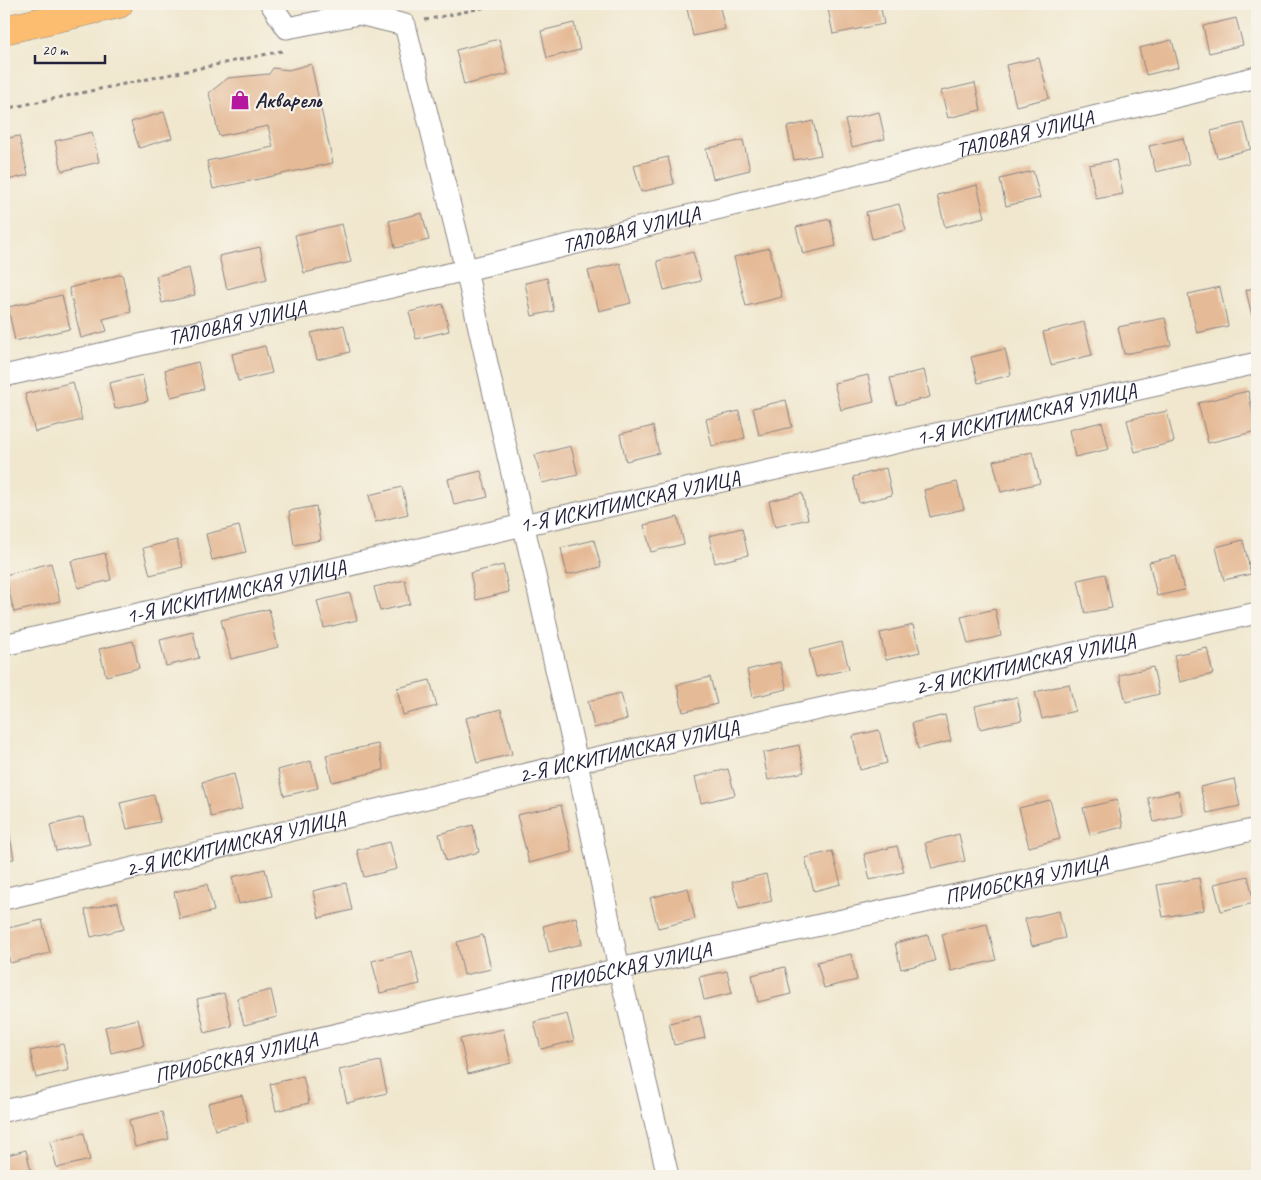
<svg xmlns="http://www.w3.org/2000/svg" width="1261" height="1180" viewBox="0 0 1261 1180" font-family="Caveat,sans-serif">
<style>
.building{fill:#e5ba96}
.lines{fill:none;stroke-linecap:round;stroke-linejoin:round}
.minor-casing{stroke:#898484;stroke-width:23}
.trunk-casing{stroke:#898484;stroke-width:29}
.path{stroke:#898484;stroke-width:3;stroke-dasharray:4 4;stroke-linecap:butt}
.minor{stroke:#fff;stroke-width:21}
.trunk{stroke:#fcbd6f;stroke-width:28}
.labels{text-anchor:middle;stroke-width:4.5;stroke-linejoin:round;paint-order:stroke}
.poi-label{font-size:21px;font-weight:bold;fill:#22223b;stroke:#f7f3e8;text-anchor:start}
.street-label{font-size:21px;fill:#22223b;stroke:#f7f3e8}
</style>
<rect width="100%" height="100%" fill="#f7f3e8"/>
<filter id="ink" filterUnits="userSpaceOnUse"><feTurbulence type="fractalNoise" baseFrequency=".02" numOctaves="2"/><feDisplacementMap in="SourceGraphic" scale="10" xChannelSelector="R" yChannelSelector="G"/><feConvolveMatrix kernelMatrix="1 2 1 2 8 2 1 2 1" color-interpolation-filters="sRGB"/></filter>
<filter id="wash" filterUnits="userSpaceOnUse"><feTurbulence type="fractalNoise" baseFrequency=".0096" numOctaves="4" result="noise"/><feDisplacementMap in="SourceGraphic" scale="20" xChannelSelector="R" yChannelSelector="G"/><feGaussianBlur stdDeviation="1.12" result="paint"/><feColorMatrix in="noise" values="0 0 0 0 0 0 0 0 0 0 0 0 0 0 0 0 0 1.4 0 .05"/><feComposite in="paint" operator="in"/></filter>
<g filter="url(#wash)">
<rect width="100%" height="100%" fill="#f0e7ce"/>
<g id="blocks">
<g class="building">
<path d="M686,4H719L725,29L693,36Z"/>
<path d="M827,4H880L884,24L833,34Z"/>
<path d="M1236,18L1243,45L1209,53L1203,26Z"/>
<path d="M574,23L580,50L547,58L541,31Z"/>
<path d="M499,39L508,74L464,85L456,50Z"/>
<path d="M1172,40L1179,67L1146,75L1139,48Z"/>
<path d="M1039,58L1049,98L1016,106L1006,65Z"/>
<path d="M311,64L333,163L213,189L207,161L273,147L268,126L219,136L209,93L228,78L269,74L273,68L288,70Z"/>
<path d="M975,83L981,110L948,118L941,91Z"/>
<path d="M164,112L172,138L139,148L131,122Z"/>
<path d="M879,112L885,139L852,147L845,120Z"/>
<path d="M813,121L821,155L794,160L787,127Z"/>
<path d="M1244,123L1251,149L1217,158L1211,131Z"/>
<path d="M92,132L99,162L62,171L55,141Z"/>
<path d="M19,136L28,175L4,181V139Z"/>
<path d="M1183,138L1189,164L1156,172L1149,146Z"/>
<path d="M743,140L750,170L713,179L706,149Z"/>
<path d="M668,157L674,184L641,192L634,165Z"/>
<path d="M1116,160L1123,194L1096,199L1089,165Z"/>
<path d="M1033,171L1040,198L1006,206L1000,179Z"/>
<path d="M977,185L985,217L945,227L937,195Z"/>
<path d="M899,204L906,230L872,239L866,212Z"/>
<path d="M422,213L429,240L395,248L389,221Z"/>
<path d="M830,219L836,246L803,254L796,227Z"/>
<path d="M342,224L351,262L304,273L295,235Z"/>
<path d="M260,247L267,279L227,289L219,256Z"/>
<path d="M769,248L782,297L746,306L734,257Z"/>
<path d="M693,252L701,281L664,290L657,261Z"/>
<path d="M620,263L631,303L599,311L588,271Z"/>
<path d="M189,268L195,295L162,303L156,276Z"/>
<path d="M122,274L131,312L103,319L107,331L81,338L69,288Z"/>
<path d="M547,278L554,311L532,316L525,283Z"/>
<path d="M1220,287L1228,326L1197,333L1188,294Z"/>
<path d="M1257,287V324L1254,325L1246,290Z"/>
<path d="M62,295L70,329L15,341L8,307Z"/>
<path d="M443,304L449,331L416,339L409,312Z"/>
<path d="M1165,318L1171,345L1124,354L1118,327Z"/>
<path d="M1084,322L1092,355L1051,365L1043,332Z"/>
<path d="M344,325L350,352L317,360L311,333Z"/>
<path d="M265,346L272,373L238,381L232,354Z"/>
<path d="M1005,349L1011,375L978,383L971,357Z"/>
<path d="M198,362L204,389L171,397L165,370Z"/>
<path d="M924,370L930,397L897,405L890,378Z"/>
<path d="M142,375L148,401L115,409L109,383Z"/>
<path d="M868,375L874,402L841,410L834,383Z"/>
<path d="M73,382L82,420L35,432L25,394Z"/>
<path d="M1248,391L1257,431L1208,443L1198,403Z"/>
<path d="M786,400L792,427L759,435L753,408Z"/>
<path d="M739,411L745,438L712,446L706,419Z"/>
<path d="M1167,411L1174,442L1135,452L1127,420Z"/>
<path d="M1102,422L1109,449L1075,457L1069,430Z"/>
<path d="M653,426L659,453L626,461L620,434Z"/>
<path d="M571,446L578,475L542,483L535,455Z"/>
<path d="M1032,452L1040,483L1001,492L993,461Z"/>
<path d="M886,468L892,495L859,503L853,477Z"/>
<path d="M481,471L488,497L454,505L448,479Z"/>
<path d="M957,482L964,509L930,517L924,490Z"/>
<path d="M402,487L408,514L375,522L369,495Z"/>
<path d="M802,493L808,519L775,527L769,501Z"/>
<path d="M316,506L321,540L294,545L289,511Z"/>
<path d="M678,517L684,544L651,552L644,525Z"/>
<path d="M239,526L246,552L212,560L206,534Z"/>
<path d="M742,528L748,555L715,563L709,536Z"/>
<path d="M177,540L183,567L150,575L143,548Z"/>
<path d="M594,540L601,567L567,575L561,548Z"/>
<path d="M1243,540L1251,574L1224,580L1216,547Z"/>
<path d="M105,553L111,580L78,588L71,561Z"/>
<path d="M1176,556L1184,590L1157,596L1149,562Z"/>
<path d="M51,563L60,601L14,612L5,575Z"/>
<path d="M503,565L509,592L476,600L470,573Z"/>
<path d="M1105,574L1112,608L1085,613L1078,580Z"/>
<path d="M405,580L410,604L380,611L374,587Z"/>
<path d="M350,593L357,620L324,628L317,601Z"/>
<path d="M269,609L278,647L231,659L221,620Z"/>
<path d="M995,609L1001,636L968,644L961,617Z"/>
<path d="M913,625L920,652L886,660L880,633Z"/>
<path d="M193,632L199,658L166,666L160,640Z"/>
<path d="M133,641L139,668L106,676L99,649Z"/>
<path d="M842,642L849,669L816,677L809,650Z"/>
<path d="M1207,648L1213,674L1180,682L1174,655Z"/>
<path d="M780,662L787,689L753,697L747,670Z"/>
<path d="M1153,667L1159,694L1126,702L1119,675Z"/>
<path d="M710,677L717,704L683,712L677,685Z"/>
<path d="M430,680L437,706L403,715L397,688Z"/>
<path d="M1069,684L1075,711L1042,719L1035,692Z"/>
<path d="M621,693L627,719L594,728L588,701Z"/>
<path d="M1017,697L1022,720L980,729L975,706Z"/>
<path d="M501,709L512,754L477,763L466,718Z"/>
<path d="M945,715L951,741L918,749L912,723Z"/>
<path d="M879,730L887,763L860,770L853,736Z"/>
<path d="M378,744L384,770L332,782L326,755Z"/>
<path d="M799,745L804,772L768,780L763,753Z"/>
<path d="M311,761L318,788L284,796L278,770Z"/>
<path d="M728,769L735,795L701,803L695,777Z"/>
<path d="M234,774L242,809L211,817L202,782Z"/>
<path d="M1234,779L1240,806L1207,813L1200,787Z"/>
<path d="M1178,791L1183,815L1154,822L1148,798Z"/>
<path d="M154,795L160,822L127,829L120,803Z"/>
<path d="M1050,800L1060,839L1029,847L1019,808Z"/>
<path d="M1117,800L1123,827L1090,835L1083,808Z"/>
<path d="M561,805L572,852L529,863L517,815Z"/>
<path d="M83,817L90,844L56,851L50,825Z"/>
<path d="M4,825H8L14,859L4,860Z"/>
<path d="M473,825L479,852L446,861L439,834Z"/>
<path d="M959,834L965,861L932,869L925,843Z"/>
<path d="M390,842L397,869L364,877L357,850Z"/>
<path d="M897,846L904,872L870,880L864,854Z"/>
<path d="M832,851L841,884L814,891L805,858Z"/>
<path d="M265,869L272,896L239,904L232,877Z"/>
<path d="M766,874L772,901L739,909L732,882Z"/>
<path d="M1248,876L1254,903L1221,911L1214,884Z"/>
<path d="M1199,878L1204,910L1163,917L1157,885Z"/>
<path d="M346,883L352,910L319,918L313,891Z"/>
<path d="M207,884L214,911L180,919L174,892Z"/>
<path d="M688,888L695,919L658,928L650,898Z"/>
<path d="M118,902L124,929L91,937L85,910Z"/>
<path d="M1059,911L1065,938L1032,946L1025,919Z"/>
<path d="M576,917L582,944L549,952L543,926Z"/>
<path d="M42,920L50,953L10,963L4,937V929Z"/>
<path d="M987,924L996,960L951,971L942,934Z"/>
<path d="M483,935L491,969L464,975L457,942Z"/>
<path d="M928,935L935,961L901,969L895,943Z"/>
<path d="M412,951L420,984L380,993L372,961Z"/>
<path d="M851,954L857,980L824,988L817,962Z"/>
<path d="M785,967L791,994L758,1002L752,975Z"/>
<path d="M727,971L732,993L704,1000L699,977Z"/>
<path d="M271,990L277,1017L244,1025L237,998Z"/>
<path d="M224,993L232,1026L205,1033L197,999Z"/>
<path d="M567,1014L574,1041L541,1049L534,1022Z"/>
<path d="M700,1016L705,1038L674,1045L669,1023Z"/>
<path d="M138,1019L144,1045L111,1053L105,1027Z"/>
<path d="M503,1029L511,1063L468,1074L460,1039Z"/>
<path d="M63,1044L69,1070L36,1078L30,1051Z"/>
<path d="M380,1061L387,1093L347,1103L339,1070Z"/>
<path d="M303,1076L309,1103L276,1111L270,1084Z"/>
<path d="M242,1095L248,1122L215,1130L208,1103Z"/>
<path d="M162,1112L169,1139L135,1147L129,1120Z"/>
<path d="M84,1133L90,1160L57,1168L50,1141Z"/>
<path d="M26,1150L32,1176H4V1156Z"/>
</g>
</g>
</g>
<g filter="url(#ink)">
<use href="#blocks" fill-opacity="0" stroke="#898484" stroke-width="1"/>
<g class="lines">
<defs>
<g id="minor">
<path d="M271,4L287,28L359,14L405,25L466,270L577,762L619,969L668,1176"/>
<path id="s1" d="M4,376L466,270L1257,77"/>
<path id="s2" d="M4,645L523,525L1257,363"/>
<path id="s3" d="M4,899L577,762L1257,613"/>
<path id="s4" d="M4,1111L619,969L1257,829"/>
</g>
<path id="trunk" d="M4,30L119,4"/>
</defs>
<use href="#minor" class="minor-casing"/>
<use href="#trunk" class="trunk-casing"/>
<g class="path">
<path d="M425,20L501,4"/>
<path d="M4,109L282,51"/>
</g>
<use href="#minor" class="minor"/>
<use href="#trunk" class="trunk"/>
</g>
</g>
<defs>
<symbol id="shop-bare" viewBox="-9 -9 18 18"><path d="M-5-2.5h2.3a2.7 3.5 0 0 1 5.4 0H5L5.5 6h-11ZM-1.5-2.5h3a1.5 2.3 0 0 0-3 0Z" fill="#b5179e" stroke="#f7f3e8" stroke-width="2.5" paint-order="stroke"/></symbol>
</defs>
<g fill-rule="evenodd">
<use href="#shop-bare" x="226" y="86" width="28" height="28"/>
</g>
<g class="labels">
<g class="poi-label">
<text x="255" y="107">Акварель</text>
</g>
<g class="street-label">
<text dy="7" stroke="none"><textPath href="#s1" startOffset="1049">ТАЛОВАЯ УЛИЦА</textPath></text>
<text dy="7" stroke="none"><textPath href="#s1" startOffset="644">ТАЛОВАЯ УЛИЦА</textPath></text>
<text dy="7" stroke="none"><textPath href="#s1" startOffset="239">ТАЛОВАЯ УЛИЦА</textPath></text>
<text dy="7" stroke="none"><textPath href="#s2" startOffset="1048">1-Я ИСКИТИМСКАЯ УЛИЦА</textPath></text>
<text dy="7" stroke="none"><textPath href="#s2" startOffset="642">1-Я ИСКИТИМСКАЯ УЛИЦА</textPath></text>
<text dy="7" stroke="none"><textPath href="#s2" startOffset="238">1-Я ИСКИТИМСКАЯ УЛИЦА</textPath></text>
<text dy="7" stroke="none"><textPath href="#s3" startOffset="1048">2-Я ИСКИТИМСКАЯ УЛИЦА</textPath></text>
<text dy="7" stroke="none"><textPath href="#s3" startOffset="642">2-Я ИСКИТИМСКАЯ УЛИЦА</textPath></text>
<text dy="7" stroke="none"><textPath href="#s3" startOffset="238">2-Я ИСКИТИМСКАЯ УЛИЦА</textPath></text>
<text dy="7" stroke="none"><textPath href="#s4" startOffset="1048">ПРИОБСКАЯ УЛИЦА</textPath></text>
<text dy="7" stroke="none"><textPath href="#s4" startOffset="642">ПРИОБСКАЯ УЛИЦА</textPath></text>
<text dy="7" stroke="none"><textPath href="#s4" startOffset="238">ПРИОБСКАЯ УЛИЦА</textPath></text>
</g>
</g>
<rect width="1261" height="1180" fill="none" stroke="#f7f3e8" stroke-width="20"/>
<path d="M35 55v8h70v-8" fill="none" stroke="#22223b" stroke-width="2.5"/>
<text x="42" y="55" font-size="15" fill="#22223b" stroke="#f7f3e8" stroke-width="4" paint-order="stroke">20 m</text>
</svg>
